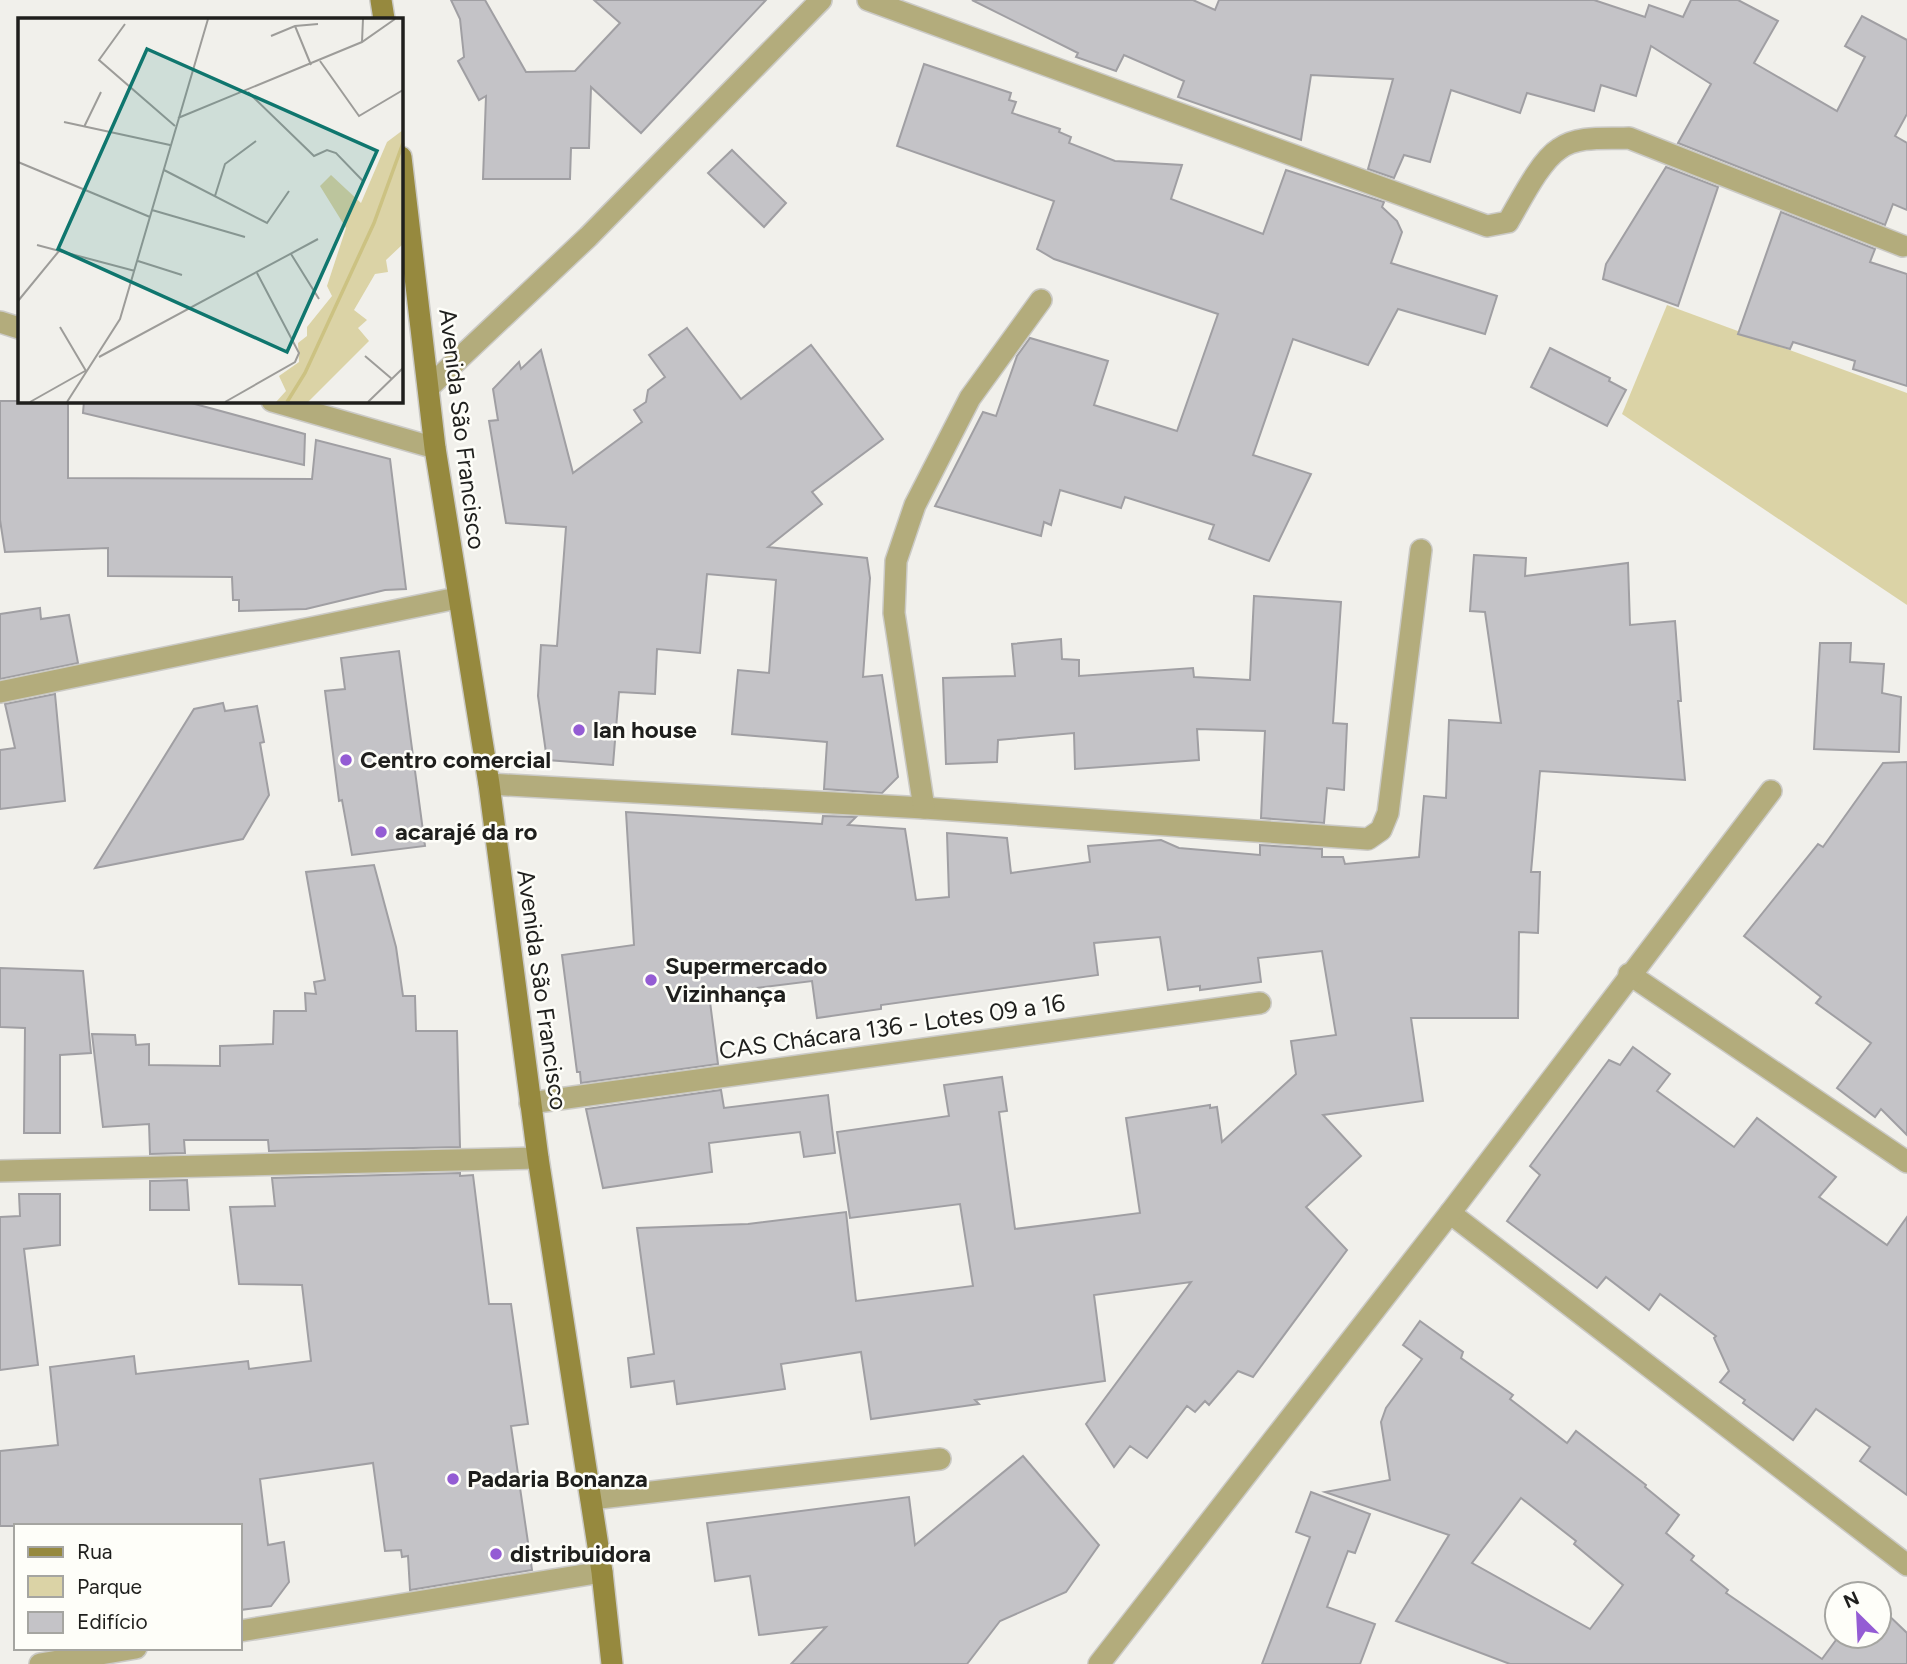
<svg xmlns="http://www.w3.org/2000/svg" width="1907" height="1664" viewBox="0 0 1907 1664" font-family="Figtree,sans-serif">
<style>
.green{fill:#dbd3a6}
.building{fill:#c4c3c7;stroke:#a09fa3;stroke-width:2;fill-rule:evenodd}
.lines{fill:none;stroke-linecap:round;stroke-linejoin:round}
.street-casing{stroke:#cbcac6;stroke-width:24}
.secondary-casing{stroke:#cbcac6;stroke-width:24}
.street{stroke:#b3ac7c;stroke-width:21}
.secondary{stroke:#96893e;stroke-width:21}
.poi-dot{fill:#945cd4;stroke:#fefef9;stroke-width:2.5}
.labels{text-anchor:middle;stroke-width:5;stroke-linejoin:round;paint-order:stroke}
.street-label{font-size:24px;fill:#1f1f1d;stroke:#fefef9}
.poi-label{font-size:24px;font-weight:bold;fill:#1f1f1d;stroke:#fefef9;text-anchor:start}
.inset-river{fill:none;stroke:#ccc282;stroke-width:3.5}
.inset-road{fill:none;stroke:#9d9c99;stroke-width:2}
.view{fill:#0f766e;fill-opacity:0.15;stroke:#0f766e;stroke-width:3.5}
.inset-edge{fill:none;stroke:#1f1f1d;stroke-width:3.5}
</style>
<rect width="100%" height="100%" fill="#f1f0eb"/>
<path class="green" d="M1667,305L1907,393V605L1622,414Z"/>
<g class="building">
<path d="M451,0H485L526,72L575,71L620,23L594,0H766L641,133L591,87L589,148H571L570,179H483L486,96L479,100L458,61L464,57L460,19Z"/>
<path d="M972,0H1193L1215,10L1219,0H1594L1645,17L1649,5L1683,17L1691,0H1738L1778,21L1754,63L1837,111L1865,57L1845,46L1862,16L1907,40V114L1895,136L1907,143V210L1893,204L1885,225L1678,143L1711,84L1651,46L1636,96L1601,85L1594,111L1527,93L1520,113L1451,90L1430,162L1404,155L1394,178L1368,169L1393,79L1311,75L1301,140L1178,97L1184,81L1124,55L1116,71L1076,57L1078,53Z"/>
<path d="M924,64L1011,93L1009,100L1016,102L1012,113L1060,129L1059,132L1071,137L1069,143L1115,161L1182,165L1171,199L1263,234L1286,170L1384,202L1382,207L1397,221L1402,232L1391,263L1497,296L1485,334L1398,309L1368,365L1293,339L1253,455L1311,474L1269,561L1209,539L1214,525L1125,497L1121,508L1060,490L1051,525L1044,522L1041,536L935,506L983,412L996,416L1017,356L1030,338L1108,361L1094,405L1177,431L1218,314L1054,259L1037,249L1054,201L897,146Z"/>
<path d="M732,150L786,203L764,227L708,173Z"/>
<path d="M1666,167L1718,187L1678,306L1603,279L1606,264Z"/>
<path d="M1781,212L1875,249L1870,262L1907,274V386L1853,369L1855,361L1793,342L1790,349L1738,334Z"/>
<path d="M687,328L741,399L811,345L883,439L812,492L822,504L768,547L867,558L870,578L863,677L882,675L898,777L882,793L824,789L827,742L732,734L738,670L769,673L776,580L707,574L700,653L657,649L655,694L619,692L613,765L547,760L538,696L541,645L557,646L566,527L506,523L489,421L498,420L493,389L519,362L521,369L541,350L573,473L642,422L634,410L646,402L648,390L665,377L649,355Z"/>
<path d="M1550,348L1610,378L1609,381L1626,390L1607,426L1531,387Z"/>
<path d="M0,401H68V478L312,479L316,440L390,459L406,589L385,590L306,609L239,611V600H233L232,577L108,576V548L5,552L0,520Z"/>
<path d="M84,401H184L305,434L304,465L83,413Z"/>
<path d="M1474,555L1526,558L1525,576L1628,563L1630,625L1675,621L1681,701H1678L1685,780L1540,771L1531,872H1540L1538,933L1519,932L1518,1018H1411L1423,1101L1323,1115L1361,1156L1306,1207L1347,1250L1253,1377L1238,1371L1209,1405L1205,1401L1195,1412L1187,1406L1147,1458L1130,1446L1114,1467L1086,1424L1191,1282L1094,1295L1105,1381L975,1400L979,1404L871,1419L861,1352L781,1364L785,1389L677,1404L674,1381L631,1387L628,1358L654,1354L637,1228L748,1224L846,1212L856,1301L973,1286L960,1204L850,1218L837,1132L949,1116L944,1085L1002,1077L1007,1111L999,1112L1015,1229L1140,1213L1126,1118L1210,1105V1108L1217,1107L1222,1142L1296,1074L1291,1041L1336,1035L1322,951L1258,958L1261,982L1200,990V986L1168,990L1160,937L1094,943L1098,975L881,1005V1009L817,1018L812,981L709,994L718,1064L581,1083L580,1072H577L562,955L634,945L626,812L822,824L823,816L856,817L848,825L905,829L916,900L949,897L947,833L1007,838L1011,873L1090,862L1088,846L1161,840L1179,848L1260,855V845L1322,849V857H1343L1345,864L1419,857L1424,796L1446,798L1449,720L1501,723L1485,612L1470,611Z"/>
<path d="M1254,596L1341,602L1333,723L1347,724L1344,790L1327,788L1324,823L1261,818L1265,731L1197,729L1199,760L1075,769L1074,733L998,740L997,762L946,764L943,678L1015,676L1012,644L1061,639L1062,659L1079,660V676L1193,668L1194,677L1250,680Z"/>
<path d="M40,608L41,619L69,615L78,663L0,679V614Z"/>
<path d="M1820,643H1851L1850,662L1884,664L1882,693L1901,697L1899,752L1814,749Z"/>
<path d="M399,651L425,846L352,855L342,800L339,801L325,691L345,689L341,658Z"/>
<path d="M55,694L65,801L0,809V750L15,748L5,704Z"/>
<path d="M223,703L225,711L257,706L264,742L260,743L269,795L243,839L95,868L194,709Z"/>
<path d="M1907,762V1135L1881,1109L1875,1117L1837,1088L1871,1043L1816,1003L1821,997L1744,936L1818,844L1823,847L1883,763Z"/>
<path d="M374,865L396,947L403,996H415L416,1031H457L460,1147L269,1151L268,1140H184L185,1153L150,1154L149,1124L103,1127L92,1034L135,1035L136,1045L149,1044V1065L220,1066V1046L273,1044L274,1011H306L305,993L316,994L314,982L325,980L306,872Z"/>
<path d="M0,968L83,971L91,1053L60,1055V1133H24L25,1028L0,1027Z"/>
<path d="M1633,1047L1670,1074L1657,1091L1734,1147L1757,1118L1836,1177L1819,1197L1887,1245L1907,1217V1495L1860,1461L1870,1447L1816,1409L1793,1440L1743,1403L1745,1400L1720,1382L1729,1371L1714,1338L1716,1336L1660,1294L1649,1310L1606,1277L1597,1288L1507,1221L1540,1175L1530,1166L1609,1060L1620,1065Z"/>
<path d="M721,1090L724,1108L828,1095L835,1153L804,1157L800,1132L709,1143L712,1172L603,1188L586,1109Z"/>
<path d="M460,1173V1176L473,1175L489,1304H511L528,1424L511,1426L532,1570L410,1590L408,1556L402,1557L401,1550L385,1551L373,1463L260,1479L268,1545L284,1542L289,1582L271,1606L240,1610V1526H0V1451L58,1445L50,1367L134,1356L136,1374L248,1361L249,1369L311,1361L302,1285L239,1284L230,1207L275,1206L272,1178Z"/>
<path d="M187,1180L189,1210H150V1181Z"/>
<path d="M19,1194H60V1245L24,1249L38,1365L0,1370V1217L20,1216Z"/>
<path d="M1420,1321L1463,1352L1461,1358L1513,1395L1510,1399L1567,1443L1576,1431L1646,1485L1645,1487L1679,1515L1666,1533L1694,1556L1691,1560L1728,1590L1726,1593L1822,1659L1839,1636H1879V1606L1907,1633V1664H1510L1396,1621L1449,1535L1325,1492L1390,1480L1381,1422L1386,1408L1422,1359L1403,1345ZM1521,1498L1576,1541L1574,1544L1623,1585L1590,1629L1472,1563Z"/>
<path d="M1023,1456L1099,1545L1066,1592L1000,1621L967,1664H791L826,1627L759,1635L750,1576L715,1581L707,1523L909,1497L915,1545Z"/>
<path d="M1311,1492L1370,1514L1355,1553L1348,1551L1327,1607L1375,1624L1360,1664H1262L1310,1537L1296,1532Z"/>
</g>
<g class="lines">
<defs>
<g id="street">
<path d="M868,0L1487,226L1508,222C1520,202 1540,161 1559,149C1578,135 1607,139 1629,138L1903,246"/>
<path d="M0,322L19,328"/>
<path d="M429,387L588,237L821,0"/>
<path d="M272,401L435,448"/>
<path d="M0,692L457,598"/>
<path d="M489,784L924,808L1368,839L1381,830L1388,813L1421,550"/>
<path d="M924,808L894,613L896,561L915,505L970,398L1041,300"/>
<path d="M1629,974L1907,1162"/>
<path d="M530,1103L1260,1003"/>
<path d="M0,1171L538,1158"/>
<path d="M1450,1213L1907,1565"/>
<path d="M591,1499L940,1459"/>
<path d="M240,1631L602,1572"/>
<path d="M40,1664L136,1648"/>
<path d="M1099,1664L1450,1213L1771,791"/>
</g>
<g id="secondary">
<path d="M381,0L384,19"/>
<path d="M401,157L435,448L489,784L538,1158L602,1572L612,1664"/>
</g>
</defs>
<use href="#street" class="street-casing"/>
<use href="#secondary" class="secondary-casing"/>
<use href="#street" class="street"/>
<use href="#secondary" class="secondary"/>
</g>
<g class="poi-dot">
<circle cx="579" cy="730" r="7"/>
<circle cx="346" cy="760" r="7"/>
<circle cx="381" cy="832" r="7"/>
<circle cx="651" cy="980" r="7"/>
<circle cx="453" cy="1479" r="7"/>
<circle cx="496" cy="1554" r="7"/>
</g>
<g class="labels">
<g class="street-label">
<text transform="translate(462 429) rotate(83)" y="8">Avenida São Francisco</text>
<text transform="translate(542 990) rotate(82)" y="8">Avenida São Francisco</text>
<text transform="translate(892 1027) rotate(-8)" y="8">CAS Chácara 136 - Lotes 09 a 16</text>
</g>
<g class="poi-label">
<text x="593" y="738">lan house</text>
<text x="360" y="768">Centro comercial</text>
<text x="395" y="840">acarajé da ro</text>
<text x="665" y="974">Supermercado<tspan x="665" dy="28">Vizinhança</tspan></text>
<text x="467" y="1487">Padaria Bonanza</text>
<text x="510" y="1562">distribuidora</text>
</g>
</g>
<g transform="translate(18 18)">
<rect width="385" height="385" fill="#f1f0eb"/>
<path d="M385,112V226L368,242L370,254L357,256L336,292L349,302L340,310L351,323L290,384H258L268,373L261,358L281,344L280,325L289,318V309L314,278L309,268L328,210L302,168L313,157L343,185L369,124Z" fill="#dbd3a6"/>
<path class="inset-river" d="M269,384L287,355L356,205L385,125"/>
<path class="inset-road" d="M107,6L81,42L157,108M277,8L293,47M253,18L277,8L300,6M344,24L345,1M302,43L341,98L385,72M230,74L296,138L309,132L318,135L345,163M160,100L344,24L377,1M46,104L152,127M66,109L83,74M0,144L132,199M146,152L249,205L271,173M197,178L207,146L238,123M134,192L227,219M19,227L117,253M273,236L301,281M120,243L164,257M0,283L41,233M42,309L68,353M347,338L374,361M81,339L300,221M12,384L67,353M49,384L102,301L190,1M207,384L277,344L281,335L239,255M350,384L385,350"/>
<path class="view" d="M129,31L359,133L269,334L40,231Z"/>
<rect width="385" height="385" class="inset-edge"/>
</g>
<rect x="14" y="1524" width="228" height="126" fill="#fefef9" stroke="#a5a5a1" stroke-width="2"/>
<rect x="28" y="1547" width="35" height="10" fill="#96893e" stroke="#a5a5a1" stroke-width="2"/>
<text x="77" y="1559" font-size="21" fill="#1f1f1d">Rua</text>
<rect x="28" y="1576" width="35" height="21" fill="#dbd3a6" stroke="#a5a5a1" stroke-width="2"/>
<text x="77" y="1594" font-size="21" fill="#1f1f1d">Parque</text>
<rect x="28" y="1612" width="35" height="21" fill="#c4c3c7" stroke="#a5a5a1" stroke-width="2"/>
<text x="77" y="1629" font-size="21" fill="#1f1f1d">Edifício</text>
<g transform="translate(1858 1615) rotate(336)"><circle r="33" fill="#fefef9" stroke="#a5a5a1" stroke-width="2"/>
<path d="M0-5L12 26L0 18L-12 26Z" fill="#945cd4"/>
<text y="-10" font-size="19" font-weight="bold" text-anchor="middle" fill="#1f1f1d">N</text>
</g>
</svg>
